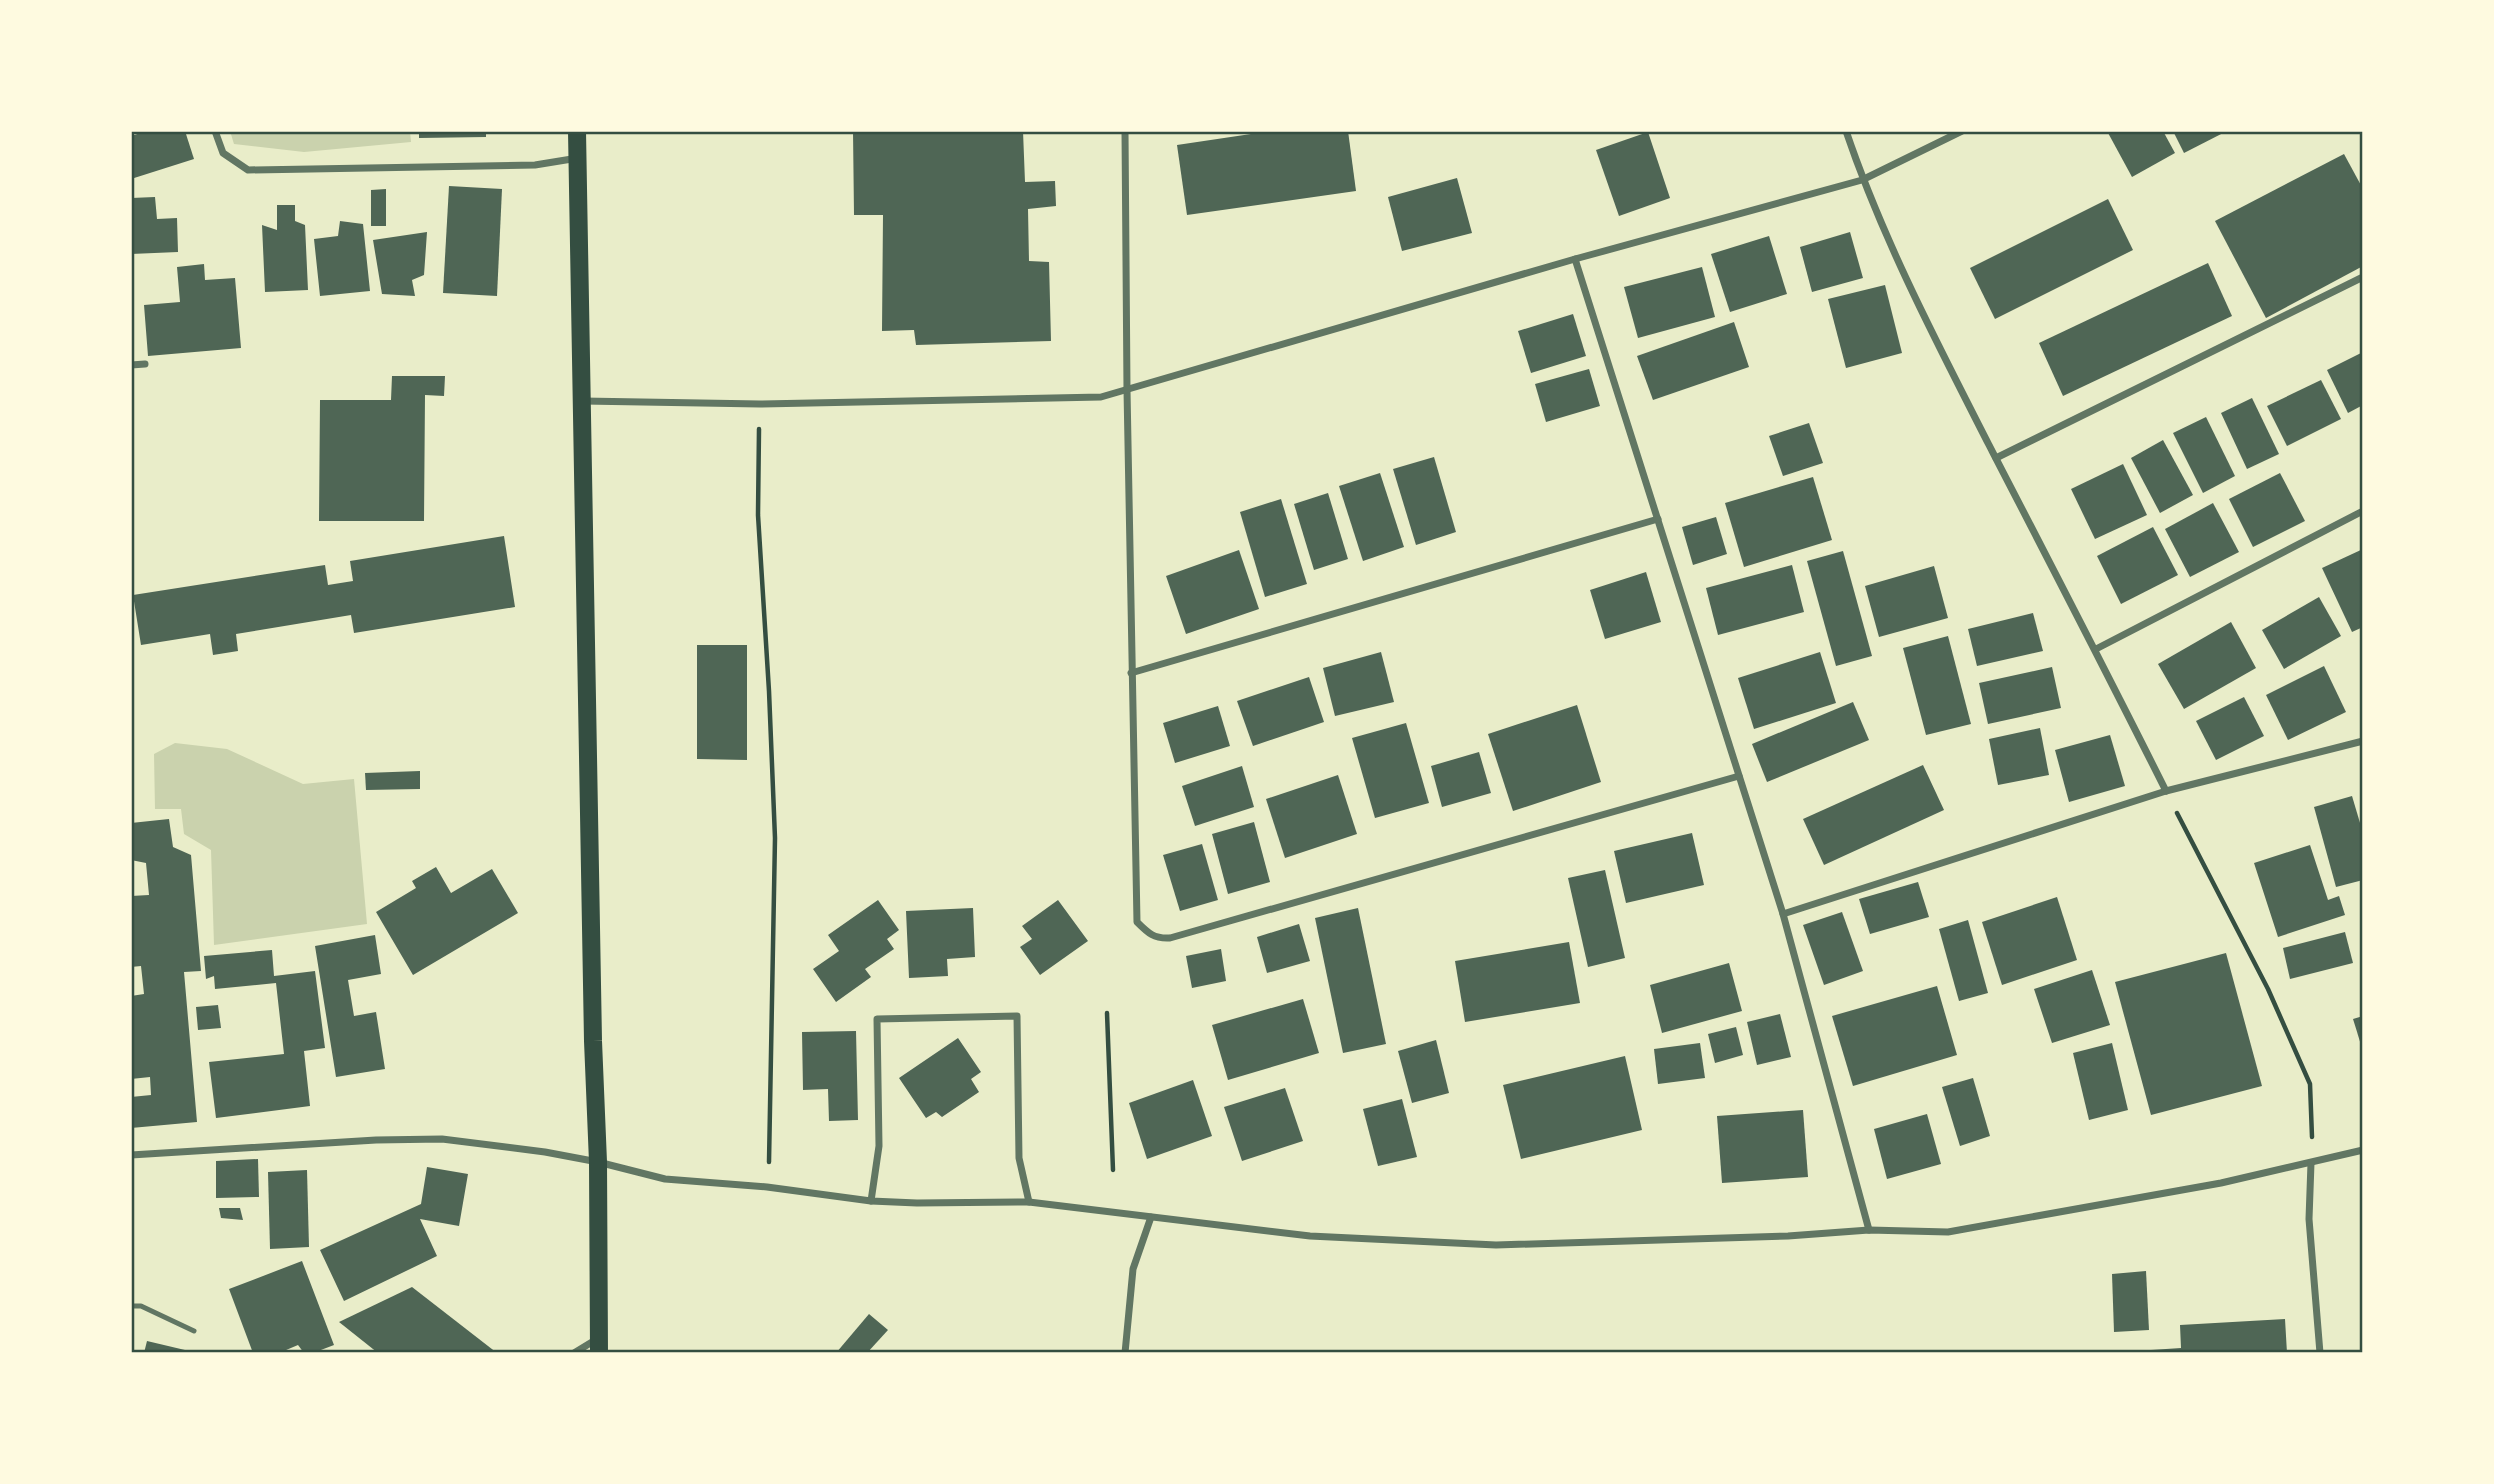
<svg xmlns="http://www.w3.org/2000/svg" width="2494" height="1484" viewBox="0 0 2494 1484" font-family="'Crimson Pro',serif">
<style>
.green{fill:#cad2ad}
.building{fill:#4f6655}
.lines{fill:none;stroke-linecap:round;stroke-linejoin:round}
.path{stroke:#344e41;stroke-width:4.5}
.service{stroke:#617663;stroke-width:5}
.minor{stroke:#617663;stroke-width:7}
.primary{stroke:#344e41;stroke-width:18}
.neatline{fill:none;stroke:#344e41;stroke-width:2.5}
</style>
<rect width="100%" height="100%" fill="#e9edc9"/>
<g class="green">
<path d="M230,131H410L411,142L304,152L234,144Z"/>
<path d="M175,743L227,749L303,784L354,779L367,924L214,945L211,850L184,834L181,809H155L154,754Z"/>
</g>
<g class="building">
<path d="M147,131H185L194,159L131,179V136Z"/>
<path d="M419,131H486V137L419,138Z"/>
<path d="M853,131H1023L1025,182L1055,181L1056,206L1028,209L1029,261L1049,262L1051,341L916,345L914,330L882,331L883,215H854Z"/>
<path d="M1271,131H1348L1356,191L1187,215L1177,145Z"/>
<path d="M2107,131H2163L2175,153L2132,177Z"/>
<path d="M2173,131H2227L2184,153Z"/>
<path d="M1648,132L1670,198L1619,216L1596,150Z"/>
<path d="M2344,154L2363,189V266L2266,318L2215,221Z"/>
<path d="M1457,178L1472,233L1402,251L1388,197Z"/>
<path d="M449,186L502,189L497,296L443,293Z"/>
<path d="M386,189V226H371V190Z"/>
<path d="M155,197L157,219L177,218L178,252L131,254V198Z"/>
<path d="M2108,199L2133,250L1995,319L1970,268Z"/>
<path d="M277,205H295V221L305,225L308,290L265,292L262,225L277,230Z"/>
<path d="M340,221L363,224L370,291L320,296L314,239L338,236Z"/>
<path d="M427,232L424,275L412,280L415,296L382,294L373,240Z"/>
<path d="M1850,232L1863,278L1812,292L1800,247Z"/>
<path d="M1769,236L1787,294L1730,312L1711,254Z"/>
<path d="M2208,263L2232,316L2063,396L2039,343Z"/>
<path d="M204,264L205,280L235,278L241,348L148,356L144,305L180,302L177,267Z"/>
<path d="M1702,267L1715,317L1638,338L1624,287Z"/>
<path d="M1885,285L1902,353L1846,368L1828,299Z"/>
<path d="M1573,314L1586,356L1531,373L1518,331Z"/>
<path d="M1734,322L1749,367L1653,400L1637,356Z"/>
<path d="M2363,352V405L2348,413L2327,370Z"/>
<path d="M1589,369L1600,406L1546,422L1535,384Z"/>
<path d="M392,376H445L444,396L425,395L424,521H319L320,400H391Z"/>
<path d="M2321,380L2341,419L2287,446L2267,406Z"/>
<path d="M2252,398L2279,454L2247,469L2221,413Z"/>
<path d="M2206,417L2235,476L2203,493L2173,433Z"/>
<path d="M1809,423L1823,463L1783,476L1769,436Z"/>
<path d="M2163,440L2193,495L2160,513L2131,458Z"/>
<path d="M1434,457L1456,532L1416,545L1393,469Z"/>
<path d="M2123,464L2147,515L2095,539L2071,489Z"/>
<path d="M1380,473L1404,547L1363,561L1339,486Z"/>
<path d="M2280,473L2305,521L2253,547L2229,499Z"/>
<path d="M1813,477L1832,540L1744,567L1725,503Z"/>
<path d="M1328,493L1348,559L1314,570L1294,504Z"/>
<path d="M1281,499L1307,584L1265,597L1240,512Z"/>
<path d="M2213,503L2239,552L2190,577L2165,529Z"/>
<path d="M1716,517L1727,554L1693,565L1682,527Z"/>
<path d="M2153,527L2178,575L2121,604L2097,556Z"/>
<path d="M504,536L515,607L354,633L351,615L236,634L238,651L213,655L210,634L141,645L133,595L325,565L328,585L353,581L350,561Z"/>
<path d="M2363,549V627L2352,632L2322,568Z"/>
<path d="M1239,550L1259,609L1186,634L1166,576Z"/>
<path d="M1843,551L1872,656L1836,666L1807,561Z"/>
<path d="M1792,565L1804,612L1718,635L1706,588Z"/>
<path d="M1934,566L1948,618L1879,637L1865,586Z"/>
<path d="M1646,572L1661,622L1605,639L1590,590Z"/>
<path d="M2319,597L2341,636L2284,669L2262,630Z"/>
<path d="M2033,613L2043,651L1977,666L1968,629Z"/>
<path d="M2231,622L2256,668L2184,709L2158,664Z"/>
<path d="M1948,636L1971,724L1926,735L1903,648Z"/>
<path d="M697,645H747V760L697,759Z"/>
<path d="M1381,652L1394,702L1335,716L1323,668Z"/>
<path d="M1820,652L1836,703L1754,729L1738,678Z"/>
<path d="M2324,666L2346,712L2288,740L2266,695Z"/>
<path d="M2052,667L2061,708L1988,724L1979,683Z"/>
<path d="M1309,677L1324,722L1253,746L1237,701Z"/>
<path d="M2244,697L2264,736L2216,760L2196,721Z"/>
<path d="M1853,702L1869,740L1767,782L1752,744Z"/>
<path d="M1577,705L1601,782L1513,811L1488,734Z"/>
<path d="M1218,706L1230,746L1175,763L1163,723Z"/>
<path d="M1406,723L1429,803L1375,818L1352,738Z"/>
<path d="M2040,728L2049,775L1998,785L1989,739Z"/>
<path d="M2110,735L2125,786L2069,802L2055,750Z"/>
<path d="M1479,752L1491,793L1442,807L1431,766Z"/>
<path d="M1923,765L1944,810L1824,865L1803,819Z"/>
<path d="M1242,766L1254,807L1195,826L1182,786Z"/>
<path d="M420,771V789L366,790L365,773Z"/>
<path d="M1338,775L1357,834L1285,858L1266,799Z"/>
<path d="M2352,796L2363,833V880L2336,887L2314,807Z"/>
<path d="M169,819L173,847L191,855L201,971L184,972L197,1122L131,1128V1097L151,1095L150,1077L131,1079V996L144,994L141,966L131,967V896L149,895L146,863L131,860V823Z"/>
<path d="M1254,822L1270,882L1228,894L1212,834Z"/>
<path d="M1692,833L1704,885L1626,903L1614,851Z"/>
<path d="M1202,844L1218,900L1180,911L1163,855Z"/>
<path d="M2310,845L2328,900L2339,896L2345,915L2278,937L2254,863Z"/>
<path d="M436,867L451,893L492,869L518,913L413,975L376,912L416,888L412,881Z"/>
<path d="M1605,870L1625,958L1588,967L1568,878Z"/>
<path d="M1918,882L1929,917L1870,934L1859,899Z"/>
<path d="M2057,897L2077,960L2002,985L1982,922Z"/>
<path d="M878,900L899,930L887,939L894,949L865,969L871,977L836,1002L813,969L839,951L828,935Z"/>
<path d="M1058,900L1088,941L1040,975L1020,947L1032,939L1022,926Z"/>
<path d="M973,908L975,957L947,959L948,976L909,978L906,911Z"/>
<path d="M1358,908L1386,1044L1343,1053L1315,918Z"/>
<path d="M1842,912L1863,971L1824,985L1803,925Z"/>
<path d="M1968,920L1988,993L1959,1001L1939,929Z"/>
<path d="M1299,924L1310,961L1267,973L1257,937Z"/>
<path d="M2345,932L2353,963L2290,979L2283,948Z"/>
<path d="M375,935L381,974L348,980L354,1016L376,1012L385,1069L336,1077L315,946Z"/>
<path d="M1569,942L1580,1003L1465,1022L1455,961Z"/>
<path d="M1221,949L1226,981L1192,988L1186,956Z"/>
<path d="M272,950L274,976L315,971L325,1048L304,1051L310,1106L216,1118L209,1062L284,1054L276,983L215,989L214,976L206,979L204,956Z"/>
<path d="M2226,953L2262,1086L2151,1115L2115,982Z"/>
<path d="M1729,963L1742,1011L1662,1033L1650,985Z"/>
<path d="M2092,970L2110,1025L2052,1043L2034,989Z"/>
<path d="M1937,986L1957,1055L1853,1086L1832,1016Z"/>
<path d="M1303,999L1319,1053L1228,1080L1212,1025Z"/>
<path d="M218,1005L221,1028L198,1030L196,1007Z"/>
<path d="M1780,1014L1791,1057L1757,1065L1747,1022Z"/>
<path d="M2363,1016V1048H2362L2353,1019Z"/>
<path d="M1736,1027L1743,1055L1715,1063L1708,1034Z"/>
<path d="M856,1031L858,1120L829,1121L828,1089L803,1090L802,1032Z"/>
<path d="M958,1038L981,1072L971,1079L979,1092L942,1117L936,1112L926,1118L899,1078Z"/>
<path d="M1436,1040L1449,1093L1412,1103L1398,1051Z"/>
<path d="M1700,1043L1705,1078L1658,1084L1654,1049Z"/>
<path d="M2112,1043L2128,1110L2089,1120L2073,1053Z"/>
<path d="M1625,1056L1642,1130L1521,1159L1503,1085Z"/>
<path d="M1973,1078L1990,1136L1960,1146L1942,1087Z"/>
<path d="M1193,1080L1212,1136L1147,1159L1129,1103Z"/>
<path d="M1285,1088L1303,1141L1242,1161L1224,1107Z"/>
<path d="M1402,1099L1417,1157L1378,1166L1363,1109Z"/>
<path d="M1803,1110L1808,1177L1722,1183L1717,1116Z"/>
<path d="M1927,1114L1941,1164L1887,1179L1874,1129Z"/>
<path d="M258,1159L259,1197L216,1198V1161Z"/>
<path d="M427,1167L468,1174L459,1226L420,1219L437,1256L344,1301L320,1250L421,1204Z"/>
<path d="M307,1170L309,1247L270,1249L268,1172Z"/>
<path d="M219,1208H240L243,1220L221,1218Z"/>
<path d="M302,1261L334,1345L313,1353H304L298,1345L279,1353H253L229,1289Z"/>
<path d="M2146,1271L2149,1330L2114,1332L2112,1274Z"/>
<path d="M412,1287L497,1353H378L339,1322Z"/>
<path d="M869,1314L888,1330L867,1353H836Z"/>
<path d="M2285,1319L2287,1353H2151V1350L2181,1348L2180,1325Z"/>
<path d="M147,1341L185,1350V1353H144Z"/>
</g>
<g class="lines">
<g class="path">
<path d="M759,429L758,515L769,691L775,838L769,1162"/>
<path d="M2177,813L2268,989L2310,1084L2312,1137"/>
<path d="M1107,1013L1113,1170"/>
</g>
<path class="service" d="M131,1306H141L194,1331"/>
<g class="minor">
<path d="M215,131L223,153L248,170L535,165L578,158"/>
<path d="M1125,131L1127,390L1137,922C1148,933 1154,939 1170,938L1739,776"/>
<path d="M1846,131C1883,240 1937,343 1989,445C2049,561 2108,675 2166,791"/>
<path d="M1575,259L1862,180L1962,131"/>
<path d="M131,365L145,364"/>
<path d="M583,401L760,404L1101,397L1575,259L1783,914L1869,1230"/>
<path d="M1996,458L2363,277"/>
<path d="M2096,649L2363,511"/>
<path d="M1131,673L1658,519"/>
<path d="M1783,914L2166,791L2363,741"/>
<path d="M131,1155L376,1140L442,1139L545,1152L598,1162L665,1179L767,1187L871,1201L917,1203L1029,1202L1310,1236L1496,1245L1788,1236L1869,1230L1948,1232L2221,1183L2363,1150"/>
<path d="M2311,1163L2309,1219L2320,1353"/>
<path d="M871,1201L879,1146L877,1019L1017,1016L1019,1158L1029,1202"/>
<path d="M574,1353L597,1339"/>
<path d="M1125,1353L1133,1269L1151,1217"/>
</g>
<path class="primary" d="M577,131L593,1041L598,1162L599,1353"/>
</g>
<rect width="2494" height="1484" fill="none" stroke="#fefae0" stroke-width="266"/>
<rect x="133" y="133" width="2228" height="1218" class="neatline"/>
</svg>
